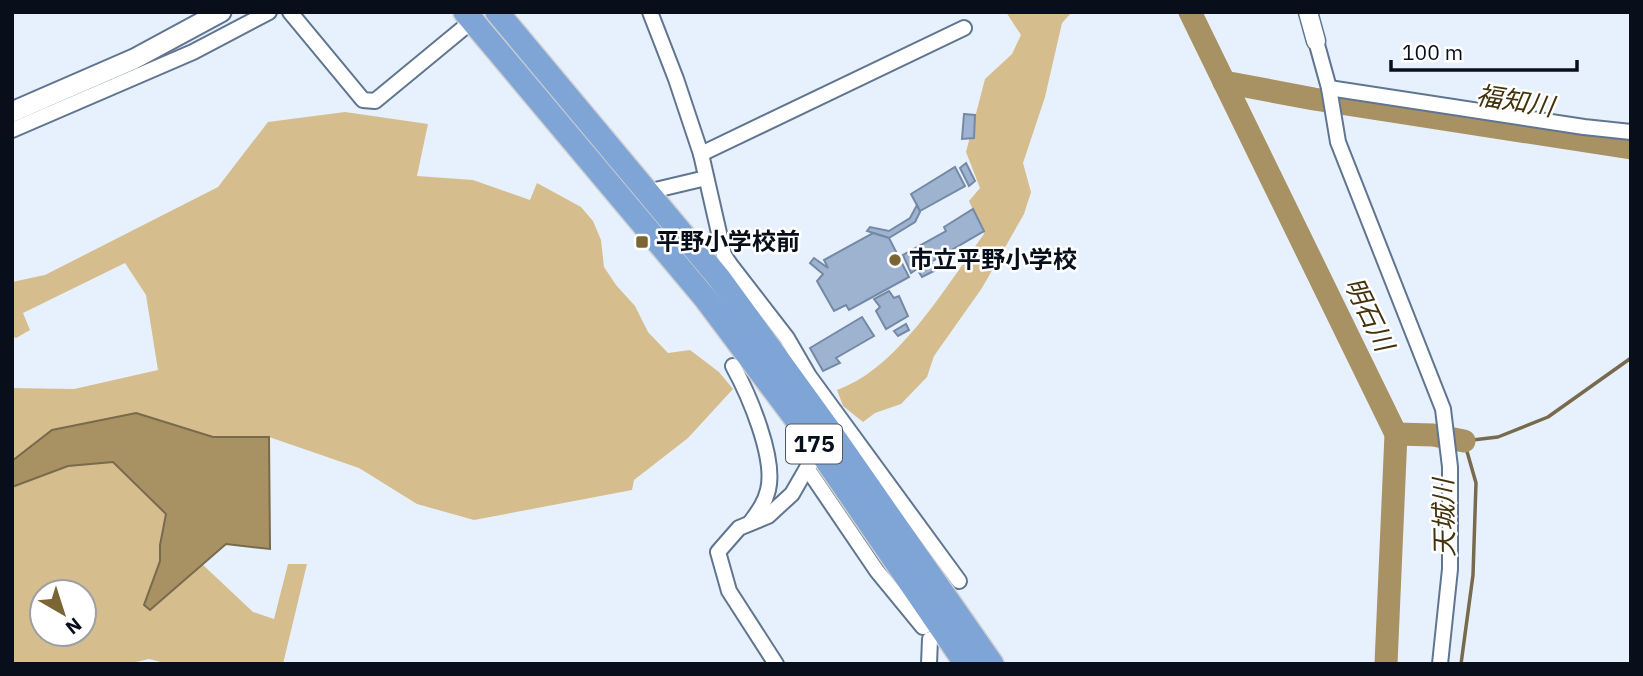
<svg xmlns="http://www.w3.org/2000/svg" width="1643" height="676" viewBox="0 0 1643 676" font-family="'IBM Plex Sans','Noto Sans JP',sans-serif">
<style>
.forest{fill:#d5bd8e;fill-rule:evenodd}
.water{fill:#a89163;stroke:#786a4d;stroke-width:2}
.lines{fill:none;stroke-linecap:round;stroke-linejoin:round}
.stream{stroke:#786a4d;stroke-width:3.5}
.river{stroke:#a89163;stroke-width:23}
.building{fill:#9db3d0;stroke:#7489a5;stroke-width:2}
.minor-casing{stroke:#607590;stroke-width:18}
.tertiary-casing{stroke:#607590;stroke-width:21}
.secondary-casing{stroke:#607590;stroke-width:23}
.trunk-casing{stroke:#cecfd1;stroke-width:26}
.minor{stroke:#fff;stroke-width:14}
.tertiary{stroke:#fff;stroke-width:18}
.secondary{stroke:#fff;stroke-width:19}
.trunk{stroke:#7fa4d6;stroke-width:23}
.poi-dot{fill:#7c6535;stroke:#fff;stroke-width:2.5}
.labels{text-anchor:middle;stroke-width:5;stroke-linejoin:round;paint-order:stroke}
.shield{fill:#fff;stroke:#52575f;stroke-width:2}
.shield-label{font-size:23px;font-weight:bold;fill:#080f1a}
.poi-label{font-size:24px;font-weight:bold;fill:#080f1a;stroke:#fff;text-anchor:start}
.water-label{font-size:26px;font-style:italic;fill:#43320b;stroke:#fff}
</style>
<rect width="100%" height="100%" fill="#e7f1fd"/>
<g class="forest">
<path d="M1006,12H1072L1062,23L1045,97L1023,163L1031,192L1024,214L982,288L934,356L927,377L901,404L875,413L863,422L843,406L837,390C899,368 946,286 984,234L969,201L980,188L966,152L985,79L1012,54L1021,35Z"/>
<path d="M345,112L428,124L417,176L473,180L530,200L537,183L581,207L593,221L601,240L604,267L616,285L635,306L648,332L668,353L690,350L719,372L733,389L688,438L634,480L632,490L474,520L417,504L359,468L269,437H213L136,413L52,430L12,461V388L74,389L158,370L146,295L125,263L23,313L30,330L16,338L12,336V282L45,275L218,187L268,122Z"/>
<path d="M113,462L166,514L160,545V561L145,605L149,609L202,564L253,612L274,619L288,564H307L283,664H169L149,659L127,664H12V487L68,466ZM42,592H84V634H42Z"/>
</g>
<path class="water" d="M136,413L213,437H269L270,549L226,544L150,610L144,605L160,561V545L166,514L113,462L68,466L12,487V461L52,430Z"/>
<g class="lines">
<path class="stream" d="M1461,664L1473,575L1476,483L1464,441L1498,437L1548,417L1631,358"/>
<g class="river">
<path d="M1190,12L1396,434L1386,664"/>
<path d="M1224,82L1314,99L1631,148"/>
<path d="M1396,434L1433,435L1464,441"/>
</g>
</g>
<g class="building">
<path d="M964,114L975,115L974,138L962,139Z"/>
<path d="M966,163L975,181L969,186L960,168Z"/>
<path d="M955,167L965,186L920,211L911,194Z"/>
<path d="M917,205L920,212L915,222L889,238L867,231L870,227L889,231L910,218Z"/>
<path d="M973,209L984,231L931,262L936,270L922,277L917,269L911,273L903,255L946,231L944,227Z"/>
<path d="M873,233L889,238L909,277L849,310L846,305L834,311L817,281L823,274L810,263L814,258L828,268L824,260Z"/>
<path d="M889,291L894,298L899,296L908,316L886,329L876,311L880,307L874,299Z"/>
<path d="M862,317L874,336L836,358L840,363L823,371L810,348Z"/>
<path d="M906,324L909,330L898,336L894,331Z"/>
</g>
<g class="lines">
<defs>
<g id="minor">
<path d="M290,12L363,100L375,101L472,21"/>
<path d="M650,12L676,79L701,154L724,255L729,263L724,271"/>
<path d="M1316,41L1329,88L1338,142L1443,409L1450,467V569L1440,664"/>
<path d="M1329,88L1584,127L1631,132"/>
<path d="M12,130L193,52L269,12"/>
<path d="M701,154L964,28"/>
<path d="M647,192L706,178"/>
<path d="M729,263L787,338L809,376L959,581"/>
<path d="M733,366C749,395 776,458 768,490C765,503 758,512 750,523"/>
<path d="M807,468L877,571L923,627L934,618"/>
<path d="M776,664L729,591L718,552L739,528L768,516L792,494L807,468L820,451"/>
<path d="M929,664L930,639"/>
</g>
<path id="tertiary" d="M1308,12L1316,41"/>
<path id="secondary" d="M12,112L134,59L221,12"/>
<g id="trunk">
<path d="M465,12L705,298L820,451L966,664"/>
<path d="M497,12L719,278L832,434L992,664"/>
</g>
</defs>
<use href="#minor" class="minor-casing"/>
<use href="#tertiary" class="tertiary-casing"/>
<use href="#secondary" class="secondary-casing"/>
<use href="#trunk" class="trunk-casing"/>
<use href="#minor" class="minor"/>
<use href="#tertiary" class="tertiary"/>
<use href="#secondary" class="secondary"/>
<use href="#trunk" class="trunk"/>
</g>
<g class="poi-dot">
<rect x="635" y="235" width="14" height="14" rx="3.5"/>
<circle cx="895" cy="260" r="7"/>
</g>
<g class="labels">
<rect class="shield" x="786" y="424.5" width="56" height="39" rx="5"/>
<g class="shield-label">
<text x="814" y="452">175</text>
</g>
<g class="poi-label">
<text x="656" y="250">平野小学校前</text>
<text x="909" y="268">市立平野小学校</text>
</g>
<g class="water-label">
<text transform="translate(1515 101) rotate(9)" y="9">福知川</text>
<text transform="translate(1369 314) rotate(64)" y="9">明石川</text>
<text transform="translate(1444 518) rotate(-91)" y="9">天城川</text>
</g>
</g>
<rect width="1643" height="676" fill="none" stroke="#080f1a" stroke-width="28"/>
<g transform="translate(63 613) rotate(141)"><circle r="33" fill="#ffffff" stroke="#9c9fa3" stroke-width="2"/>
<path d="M0-5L12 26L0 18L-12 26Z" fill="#7c6535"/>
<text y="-10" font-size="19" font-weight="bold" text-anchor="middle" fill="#080f1a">N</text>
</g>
<path d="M1391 60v10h186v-10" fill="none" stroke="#080f1a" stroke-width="3.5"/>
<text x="1402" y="60" font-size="21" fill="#080f1a" stroke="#ffffff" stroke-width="5" paint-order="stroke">100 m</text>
</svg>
